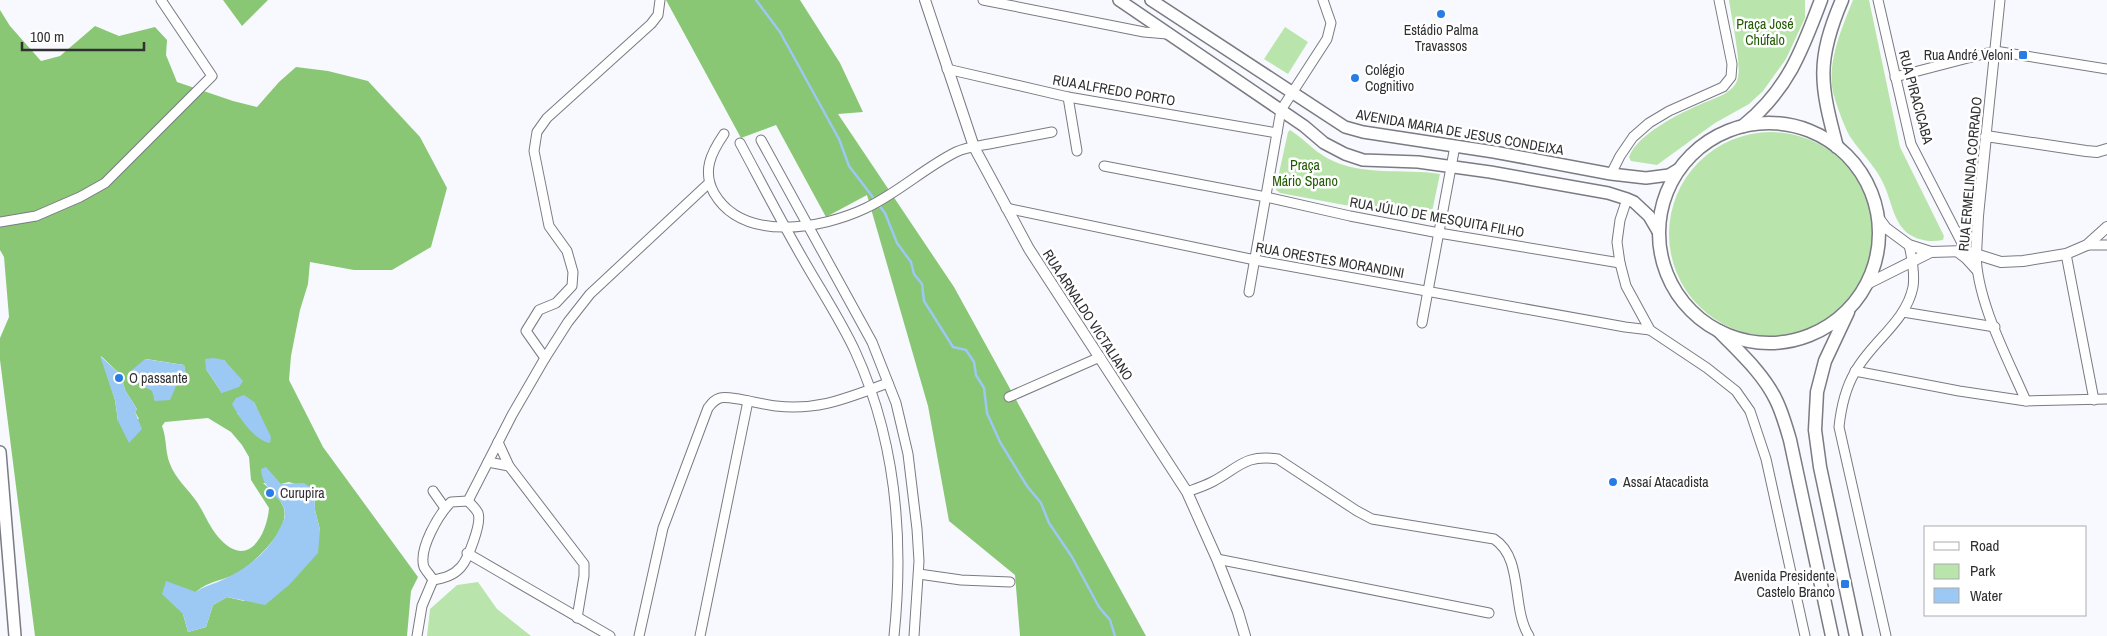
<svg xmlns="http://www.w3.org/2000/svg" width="2107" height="636" viewBox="0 0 2107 636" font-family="'Archivo Narrow',sans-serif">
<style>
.green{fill:#b9e5ac}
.forest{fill:#89c774;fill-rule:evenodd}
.water{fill:#9cc8f4}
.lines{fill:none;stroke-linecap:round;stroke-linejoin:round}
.stream{stroke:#9cc8f4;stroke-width:2.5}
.minor-casing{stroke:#7a7b83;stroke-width:11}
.tertiary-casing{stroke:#7a7b83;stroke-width:12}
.secondary-casing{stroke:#7a7b83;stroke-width:14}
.primary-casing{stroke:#7a7b83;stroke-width:15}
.minor{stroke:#fff;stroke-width:9}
.tertiary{stroke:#fff;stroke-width:10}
.secondary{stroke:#fff;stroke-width:11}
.primary{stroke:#fff;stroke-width:12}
.poi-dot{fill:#287ce6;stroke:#fff;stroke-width:2}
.labels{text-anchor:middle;stroke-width:5;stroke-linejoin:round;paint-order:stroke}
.park-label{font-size:14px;fill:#205b02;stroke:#fff}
.poi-label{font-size:14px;fill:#303033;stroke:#fff;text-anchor:start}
.street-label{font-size:14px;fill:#303033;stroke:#fff}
</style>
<rect width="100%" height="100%" fill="#f8f9fe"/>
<g class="green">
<path d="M1729,0H1805V18L1786,59L1763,91L1749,104L1715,123L1657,165L1631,161L1629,157C1637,135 1678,114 1699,105C1711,99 1731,95 1737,81C1743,68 1731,16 1729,0Z"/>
<path d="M1853,0H1869L1900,147L1944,236L1943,240C1930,243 1914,240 1904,230C1893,218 1891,200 1884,185C1877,168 1862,154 1851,138C1845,129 1836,104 1833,92C1827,61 1842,28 1853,0Z"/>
<path d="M1285,27L1308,42L1288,74L1264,59Z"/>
<path d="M1290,130C1303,138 1313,150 1327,158C1362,177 1403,168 1440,174L1430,221L1280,193L1276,190V187L1288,132Z"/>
<circle cx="1771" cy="234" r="102"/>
<path d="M478,582L497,609L531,636H427L430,609L457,585Z"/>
</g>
<g class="forest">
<path d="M223,0H268L242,26Z"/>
<path d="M666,0H800L840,63L863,112L838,114L954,287L1146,636H1020L1015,575L949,521L928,406L867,195L826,217L776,125L741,138Z"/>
<path d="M0,10L10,26L41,61L60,56L95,26L119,36L155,27L167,40L166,55L177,82L233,101L257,107L279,82L296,67L328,71L368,81L420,137L447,188L431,247L392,270H354L310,262L308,284L300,310L291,356L289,380L323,447L418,577L411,591L407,636H35L0,360V338L9,317L4,257L0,250ZM101,356L121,375L125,390L137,409L135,412L139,419L118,421L115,400ZM146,359L184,365L187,383L178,382L155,401ZM224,360L231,369L222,393L206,369ZM254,402L262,420L246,424L237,413ZM208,418L231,432L242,445L249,457L251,480L269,508C267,534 249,568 222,541C211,531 205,514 197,502C188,489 175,478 170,464C165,452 167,439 162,426L165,422ZM289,482L314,490L315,510L320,530L244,601L227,597L213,605L206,627L188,632L183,614C187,607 191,597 197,591C208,581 226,580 239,572C255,562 293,527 283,506C279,497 270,489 263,483L281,484Z"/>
</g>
<g class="water">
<path d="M100,356L121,375L125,390L137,409L135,412L142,429L129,443L118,421L115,400Z"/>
<path d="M214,358L224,360L243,381L239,387L222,393L206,369L205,359Z"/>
<path d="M145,359L184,365L188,383L178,382L170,400L155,401L152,391C143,386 133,381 132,370Z"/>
<path d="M244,395L254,402L271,437L270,443C254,440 240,419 232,404L236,398Z"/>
<path d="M266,467L281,484L304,483L314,490L315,510L320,530L318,553L289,585L265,605L227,597L213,605L206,627L188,632L183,614L162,594L166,581L196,592C204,586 211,585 220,581C243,571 266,555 278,532C280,527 285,520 285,515C286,497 262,492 261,469Z"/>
</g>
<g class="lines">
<path class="stream" d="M756,0L780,32L839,139L849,166L885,213L897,243L911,262L914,274L922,284L924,301L953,347L966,350L974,362L976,375L984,388L987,413L1000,442L1027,486L1041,503L1049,523L1072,557L1099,607L1110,620L1115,636"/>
<defs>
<g id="minor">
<path d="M983,0L1144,32L1167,34"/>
<path d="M1878,0L1911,144L1966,251"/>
<path d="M947,69L1068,97L1277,133"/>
<path d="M1895,77L1995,51L2107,69"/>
<path d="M1068,97L1077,151"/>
<path d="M724,134C711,153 702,171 714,193C743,243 822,229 866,208C898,193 924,168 956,152C966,147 979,146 989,144C1010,140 1031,136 1052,132"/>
<path d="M1986,136L2000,0"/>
<path d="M761,140L872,342L896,403L908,454L917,529L919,561L914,636"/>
<path d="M740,143C761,182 781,221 803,259C820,289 840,319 855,351C896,440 904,540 894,636"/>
<path d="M1104,166L1266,197L1350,216L1439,233L1620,263"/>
<path d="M1611,174L1620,156L1633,137L1649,123L1669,111L1723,87L1731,77L1732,64L1719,0"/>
<path d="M1627,199L1620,220L1617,242L1620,263L1626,286L1650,330L1707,368L1736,391L1750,411L1766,459L1805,636"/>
<path d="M1006,208L1255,260L1625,327L1650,330"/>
<path d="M0,222L36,216L80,197L105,183L212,76L161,0"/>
<path d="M2087,245H2107"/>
<path d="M1976,254C1977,302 2007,357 2026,401"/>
<path d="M2066,254L2094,400"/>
<path d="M1249,292L1281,110L1327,39L1331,23L1323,0"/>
<path d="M1903,312L1995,327"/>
<path d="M1422,323L1455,146"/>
<path d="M545,358L526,331L539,310L556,303L572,286L573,272L567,251L549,226L534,151L537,132L547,118L651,24L658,15L660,0"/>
<path d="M1855,371L1959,391L2026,401L2107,399"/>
<path d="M1009,397L1100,357"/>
<path d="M498,442L509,466L584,564V576L577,618"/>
<path d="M488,462L509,466"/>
<path d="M433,491L445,508"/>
<path d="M1187,492C1195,489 1204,486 1212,482C1239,468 1244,454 1278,459L1357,511L1372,519L1494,539C1524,558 1511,608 1529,636"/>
<path d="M468,501L512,415L545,358L568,322L590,294L709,183"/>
<path d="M467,553L610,636"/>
<path d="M1217,559L1489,613"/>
<path d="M919,574L961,580L1010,582"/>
<path d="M433,580C431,576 426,571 424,567C418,549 439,514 451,502L468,501"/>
<path d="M433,580C444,578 453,576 461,567C468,559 482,523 478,513C476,509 471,504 468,501"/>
<path d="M417,636L422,606L433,580"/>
<path d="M639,636L663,528L708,408C712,403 714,400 720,398C730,395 763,405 776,406C820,411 849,397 888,383"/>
<path d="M700,636L748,401"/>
<path d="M1886,636L1839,427C1841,408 1845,389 1855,372C1871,342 1906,322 1913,287C1915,274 1912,258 1909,245"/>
</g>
<g id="tertiary">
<path d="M925,0L974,147L1029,249L1187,492L1217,559L1238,612L1245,636"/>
<path d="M1877,216L1886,228L1909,245L1931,252L1966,251L2001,262L2023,261L2066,254L2087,245L2107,227"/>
<path d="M1958,252L1966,258L1976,269"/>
<path d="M1976,254L1978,216L1986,136L2086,151L2097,152L2107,149"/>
<path d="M1867,284L1931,252"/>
</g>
<g id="secondary">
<path d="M1119,0L1304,126L1324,143L1345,154L1363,160L1418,162L1490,172L1608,193L1627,199L1634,202L1649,216L1659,233"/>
<path d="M1151,0L1345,127L1363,132L1494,152L1611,174L1646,178L1669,175L1679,169"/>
<path d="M0,452L15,636"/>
</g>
<g id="primary">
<circle cx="1769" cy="233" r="110"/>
<path d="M1743,126C1787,91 1802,51 1821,0"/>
<path d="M1837,147C1820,84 1816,61 1842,0"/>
<path d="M1848,312L1825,361L1817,392L1815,430L1820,467L1856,636"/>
<path d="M1719,331C1739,352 1763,373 1776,400C1782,412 1786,426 1790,440L1832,636"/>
</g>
</defs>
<use href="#minor" class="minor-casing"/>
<use href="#tertiary" class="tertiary-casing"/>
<use href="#secondary" class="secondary-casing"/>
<use href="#primary" class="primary-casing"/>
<use href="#minor" class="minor"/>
<use href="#tertiary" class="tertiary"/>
<use href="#secondary" class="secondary"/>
<use href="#primary" class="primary"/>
</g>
<g class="poi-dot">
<circle cx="1441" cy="14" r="5"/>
<rect x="2018" y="50" width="10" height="10" rx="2.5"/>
<circle cx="1355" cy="78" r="5"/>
<circle cx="119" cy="378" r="5"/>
<circle cx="1613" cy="482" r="5"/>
<circle cx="270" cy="493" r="5"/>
<rect x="1840" y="579" width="10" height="10" rx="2.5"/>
</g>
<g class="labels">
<g class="park-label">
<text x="1765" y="29">Praça José<tspan x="1765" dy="16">Chúfalo</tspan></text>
<text x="1305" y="170">Praça<tspan x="1305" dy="16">Mário Spano</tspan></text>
</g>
<g class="poi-label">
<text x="1441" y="35" text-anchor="middle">Estádio Palma<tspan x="1441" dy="16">Travassos</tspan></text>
<text x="2013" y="60" text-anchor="end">Rua André Veloni</text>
<text x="1365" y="75">Colégio<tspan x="1365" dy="16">Cognitivo</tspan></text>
<text x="129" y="383">O passante</text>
<text x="1623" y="487">Assaí Atacadista</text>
<text x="280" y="498">Curupira</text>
<text x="1835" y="581" text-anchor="end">Avenida Presidente<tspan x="1835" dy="16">Castelo Branco</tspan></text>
</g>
<g class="street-label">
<text transform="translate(1114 90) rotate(10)" y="5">RUA ALFREDO PORTO</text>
<text transform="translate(1916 97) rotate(75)" y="5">RUA PIRACICABA</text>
<text transform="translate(1460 132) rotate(10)" y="5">AVENIDA MARIA DE JESUS CONDEIXA</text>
<text transform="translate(1970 174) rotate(-85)" y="5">RUA ERMELINDA CORRADO</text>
<text transform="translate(1437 217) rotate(10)" y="5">RUA JÚLIO DE MESQUITA FILHO</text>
<text transform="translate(1330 260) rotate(10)" y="5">RUA ORESTES MORANDINI</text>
<text transform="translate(1088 315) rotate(57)" y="5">RUA ARNALDO VICTALIANO</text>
</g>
</g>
<rect x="1924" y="526" width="162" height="90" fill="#ffffff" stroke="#acacad"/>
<rect x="1934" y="542" width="25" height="8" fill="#ffffff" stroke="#acacad"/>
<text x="1970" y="551" font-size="15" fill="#303033">Road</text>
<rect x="1934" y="564" width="25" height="15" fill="#b9e5ac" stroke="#acacad"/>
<text x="1970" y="576" font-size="15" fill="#303033">Park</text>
<rect x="1934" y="588" width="25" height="15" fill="#9cc8f4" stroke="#acacad"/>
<text x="1970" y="601" font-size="15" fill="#303033">Water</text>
<path d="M22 42v8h122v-8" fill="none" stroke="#303033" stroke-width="2.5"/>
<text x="30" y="42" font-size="15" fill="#303033" stroke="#ffffff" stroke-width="4" paint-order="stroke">100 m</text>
</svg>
